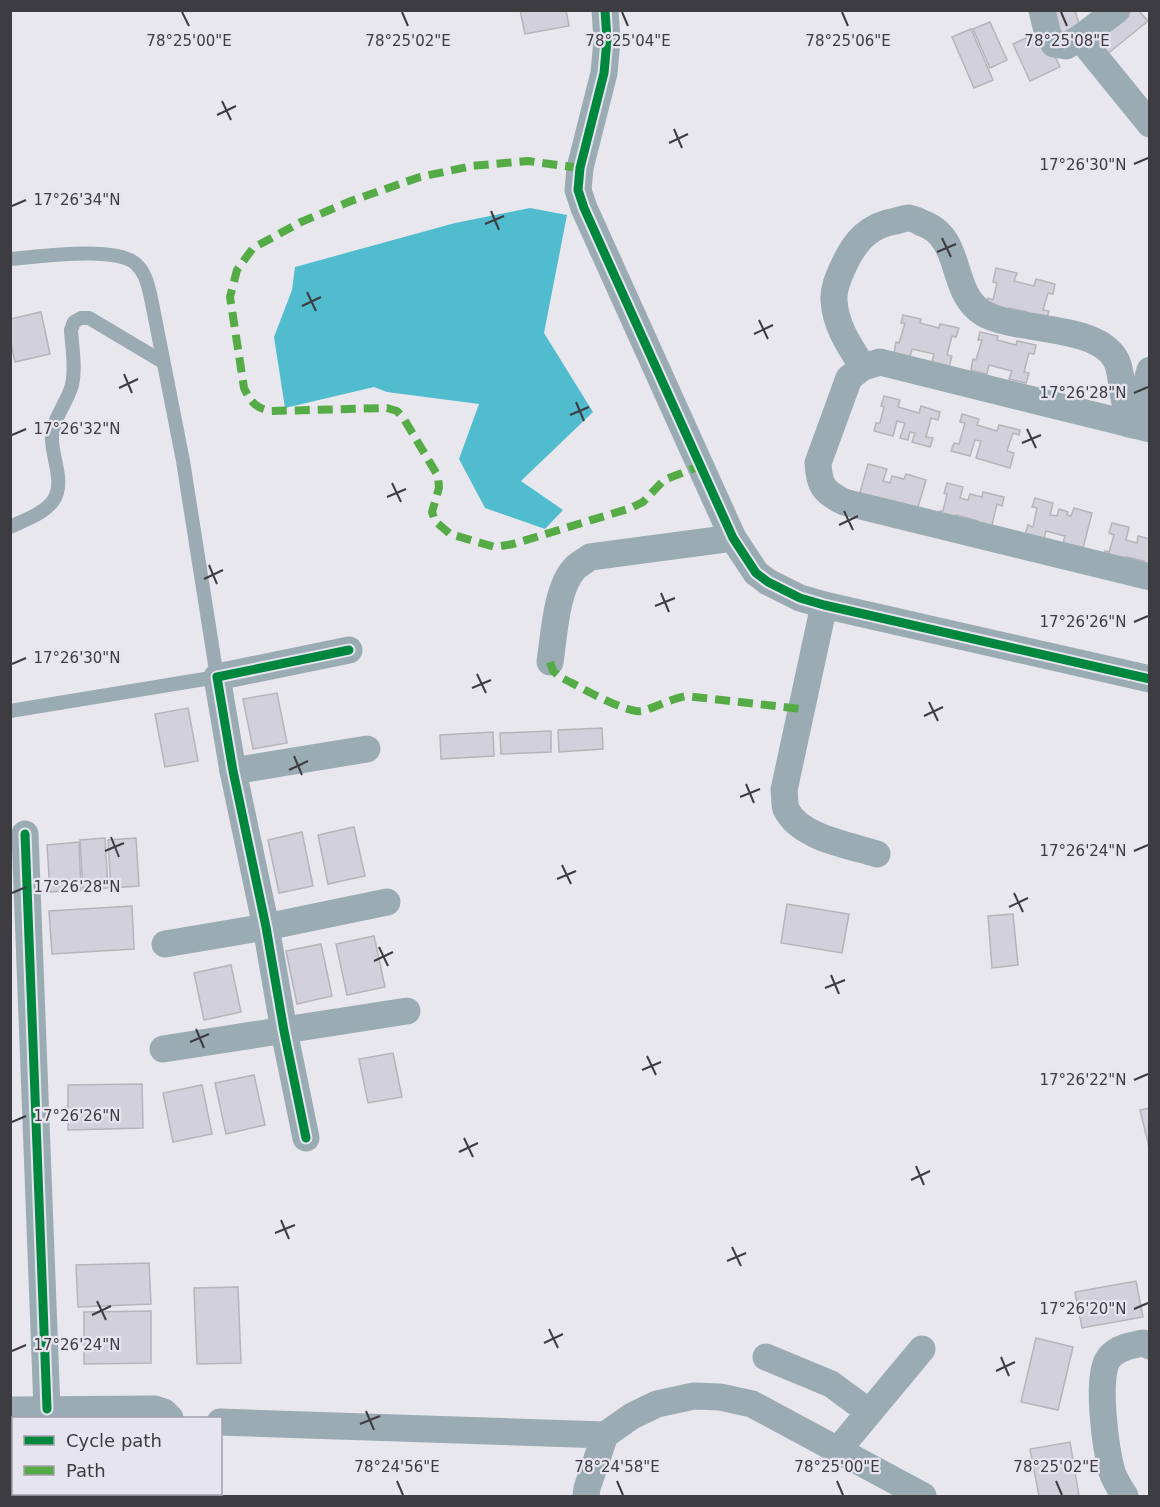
<svg xmlns="http://www.w3.org/2000/svg" width="1160" height="1507" viewBox="0 0 1160 1507" font-family="'DejaVu Sans',sans-serif">
<style>
.water{fill:#52bccf}
.building{fill:#d2d0db;stroke:#b5b4b9;stroke-width:1.5}
.lines{fill:none;stroke-linecap:round;stroke-linejoin:round}
.service{stroke:#9babb4;stroke-width:14}
.minor{stroke:#9babb4;stroke-width:27}
.quiet{stroke:#55ac46;stroke-width:8;stroke-dasharray:15 8;stroke-linecap:butt}
.cycleway-casing{stroke:#e6e5ef;stroke-width:13}
.cycleway{stroke:#00873e;stroke-width:9}
.ticks{fill:none;stroke:#3d3c40;stroke-width:2}
.ticks-label{font-size:15px;text-anchor:middle;fill:#3d3c40;stroke:#e6e5ef;stroke-width:4.5;stroke-linejoin:round;paint-order:stroke}
</style>
<rect width="100%" height="100%" fill="#e8e7ed"/>
<path class="water" d="M530,208L567,215L544,333L593,412L521,481L563,510L545,529L485,508L459,459L479,404L387,392L374,387L285,408L274,337L292,290L295,267L455,223Z"/>
<g class="building">
<path d="M520,10H566L569,26L525,34Z"/>
<path d="M1050,10H1075L1080,27L1058,35Z"/>
<path d="M1131,10H1138L1148,21L1106,55L1095,41Z"/>
<path d="M990,22L1007,60L990,68L973,29Z"/>
<path d="M971,29L993,80L974,88L952,37Z"/>
<path d="M1043,30L1060,67L1030,81L1013,44Z"/>
<path d="M996,268L1017,273L1014,281L1034,286L1036,279L1055,284L1053,294L1048,293L1043,310L1049,311L1045,323L1027,312L1009,308L1008,313L986,308L988,298L993,300L997,283L993,282Z"/>
<path d="M41,312L50,354L15,362L10,340V319Z"/>
<path d="M903,315L921,319L920,323L939,328L940,324L959,328L956,337L952,336L947,355L952,356L949,367L932,362L934,354L912,349L910,357L894,353L896,342L899,343L905,323H901Z"/>
<path d="M980,332L998,336L997,340L1016,345L1017,341L1036,345L1034,354L1029,353L1024,372L1029,373L1026,383L1009,379L1012,371L989,365L987,374L971,370L973,359L976,360L982,340H978Z"/>
<path d="M884,396L900,400L898,407L919,413L921,406L940,412L938,420L931,418L926,437L933,438L930,447L912,442L915,433L910,432L908,440L900,438L905,423L897,421L893,436L874,431L876,423H880L884,407L881,406Z"/>
<path d="M962,414L979,419L977,425L997,431L999,425L1020,430L1019,435L1013,433L1007,451L1014,453L1010,468L976,458L981,441L975,440L970,456L951,451L954,443L959,444L965,423L960,422Z"/>
<path d="M868,464L887,469L883,481L890,483L892,476L904,479L906,474L926,480L915,517L858,500Z"/>
<path d="M947,483L963,487L960,498L968,500L970,494L982,497L983,492L1004,497L1002,506L997,504L992,525L975,530L978,521L956,515L953,525L937,521L940,511H943L947,494L944,493Z"/>
<path d="M1035,498L1053,503L1050,515L1057,516L1059,509L1068,512L1067,515L1071,516L1074,508L1092,513L1083,548L1063,543L1065,536L1046,531L1044,538L1025,534L1028,525L1033,527L1037,508L1032,507Z"/>
<path d="M1112,523L1129,527L1126,540L1137,543L1138,536L1150,539V572L1142,570L1144,561L1126,557L1124,566L1102,560L1105,551L1109,552L1114,535L1109,533Z"/>
<path d="M277,693L287,743L253,749L243,699Z"/>
<path d="M188,708L198,761L165,767L155,714Z"/>
<path d="M602,728L603,749L559,752L558,730Z"/>
<path d="M551,731V752L501,754L500,733Z"/>
<path d="M493,732L494,756L441,759L440,735Z"/>
<path d="M354,827L365,876L328,884L318,835Z"/>
<path d="M302,832L313,886L279,893L268,840Z"/>
<path d="M105,838L108,888L83,889L80,840Z"/>
<path d="M136,838L139,886L111,888L108,840Z"/>
<path d="M79,842L81,890L50,892L47,845Z"/>
<path d="M787,904L849,914L842,953L781,943Z"/>
<path d="M132,906L134,949L52,954L49,911Z"/>
<path d="M1013,914L1018,965L992,968L988,916Z"/>
<path d="M374,936L385,987L347,995L336,944Z"/>
<path d="M321,944L332,996L297,1004L286,951Z"/>
<path d="M231,965L241,1012L204,1020L194,973Z"/>
<path d="M393,1053L402,1097L368,1103L359,1059Z"/>
<path d="M254,1075L265,1125L226,1134L215,1083Z"/>
<path d="M142,1084L143,1128L68,1130V1085Z"/>
<path d="M202,1085L212,1134L173,1142L163,1093Z"/>
<path d="M1150,1108V1151L1140,1110Z"/>
<path d="M149,1263L151,1304L78,1307L76,1265Z"/>
<path d="M1136,1281L1143,1317L1082,1328L1075,1292Z"/>
<path d="M238,1287L241,1363L197,1364L194,1288Z"/>
<path d="M151,1311V1363L84,1364V1312Z"/>
<path d="M1036,1338L1073,1347L1058,1410L1021,1402Z"/>
<path d="M1070,1442L1079,1496H1039L1030,1449Z"/>
<path d="M10,1445H14V1494H16H10Z"/>
</g>
<g class="lines">
<g class="service">
<path d="M10,259C38,257 118,245 137,265C147,275 149,290 152,303L183,461L217,677L10,711"/>
<path d="M10,527C25,520 43,514 53,501C66,482 51,457 52,437C53,418 67,403 72,385C76,368 72,347 71,330L74,322L81,318H89L163,362"/>
</g>
<g class="minor">
<path d="M605,10L607,40L604,73L580,168L578,190L584,208L733,538L756,573L768,582L800,598L824,605L1150,679"/>
<path d="M1042,10L1048,35L1054,44L1066,46L1080,38"/>
<path d="M1117,10L1080,38L1150,124"/>
<path d="M863,367C850,347 835,325 834,300C833,288 839,276 844,265C855,241 869,225 896,221C900,220 905,218 909,218C913,219 919,221 922,223C964,237 949,293 983,313C1017,333 1100,323 1117,362C1121,371 1121,383 1123,393C1125,403 1127,414 1129,424"/>
<path d="M1134,425L1150,370"/>
<path d="M1150,429L880,362L863,367L849,378L818,463C819,486 824,492 844,502L1150,577"/>
<path d="M824,605L784,790C785,796 784,803 786,809C800,838 849,845 877,854"/>
<path d="M550,662C554,637 556,587 575,568C579,564 585,561 590,557L733,538"/>
<path d="M233,771L367,749"/>
<path d="M25,834L47,1409"/>
<path d="M165,944L266,927L387,902"/>
<path d="M163,1049L407,1011"/>
<path d="M306,1138L284,1031L266,927L233,771L217,677L349,650"/>
<path d="M766,1357L831,1384L869,1412"/>
<path d="M10,1410L155,1409L164,1412L170,1418"/>
<path d="M220,1422L605,1435L587,1488L586,1496"/>
<path d="M605,1435L632,1416L657,1404L694,1396L720,1397L752,1404L923,1496"/>
<path d="M838,1450L922,1349"/>
<path d="M175,1494L176,1496"/>
<path d="M1125,1496C1120,1488 1115,1481 1112,1472C1106,1450 1095,1375 1109,1358C1117,1348 1131,1345 1143,1343L1150,1346"/>
</g>
<g class="quiet">
<path d="M580,168L528,161L472,166L420,177L351,201L301,222L253,248L237,270L230,297L244,388C251,402 255,408 271,411L387,408L397,411L404,419L438,476L439,488L432,512L435,521L450,534L495,547L513,544L631,508L643,502L664,480L700,466"/>
<path d="M550,662L553,671L560,677C577,685 626,714 642,711C657,707 670,699 686,696L802,709"/>
</g>
<defs>
<g id="cycleway">
<path d="M605,10L607,40L604,73L580,168L578,190L584,208L733,538L756,573L768,582L800,598L824,605L1150,679"/>
<path d="M25,834L47,1409"/>
<path d="M306,1138L284,1031L266,927L233,771L217,677L349,650"/>
</g>
</defs>
<use href="#cycleway" class="cycleway-casing"/>
<use href="#cycleway" class="cycleway"/>
</g>
<path class="ticks" d="M182,12L189,26M402,12L408,26M622,12L628,26M842,12L848,26M1061,12L1067,26M222,101L231,120M217,115L236,106M674,129L682,148M669,143L688,134M1134,164L1148,158M12,206L26,200M491,211L499,230M485,224L504,216M942,238L951,257M937,252L956,244M307,292L316,311M302,306L321,297M759,320L768,339M754,334L773,325M124,374L132,393M119,388L138,379M1134,393L1148,387M576,402L584,421M570,415L589,407M1027,429L1036,448M12,435L26,429M1022,443L1041,435M392,483L401,502M387,497L406,489M844,511L853,530M839,525L858,516M209,565L217,584M204,579L223,570M661,593L669,612M655,606L675,598M1134,622L1148,616M12,664L26,658M477,674L486,693M472,688L491,680M929,702L938,721M924,716L943,707M294,756L302,775M289,770L308,761M746,784L754,803M740,797L760,789M111,837L119,857M105,851L124,843M1134,851L1148,845M562,865L571,884M557,879L576,871M12,893L26,887M1014,893L1023,912M1009,907L1028,898M379,947L388,966M374,961L393,952M831,975L839,994M825,988L845,980M196,1029L204,1048M190,1042L209,1034M647,1056L656,1075M642,1070L661,1062M1134,1080L1148,1074M12,1122L26,1116M464,1138L473,1157M459,1152L478,1143M916,1166L924,1185M911,1180L930,1171M281,1220L289,1239M275,1233L295,1225M732,1247L741,1266M727,1261L746,1253M97,1301L106,1320M1134,1309L1148,1303M92,1315L111,1306M549,1329L558,1348M544,1343L563,1334M12,1351L26,1345M1001,1357L1009,1376M996,1371L1015,1362M366,1411L374,1430M360,1424L380,1416M397,1481L403,1495M617,1481L623,1495M837,1481L843,1495M1056,1481L1062,1495"/>
<g class="ticks-label">
<text x="189" y="46">78°25'00"E</text>
<text x="408" y="46">78°25'02"E</text>
<text x="628" y="46">78°25'04"E</text>
<text x="848" y="46">78°25'06"E</text>
<text x="1067" y="46">78°25'08"E</text>
<text x="1083" y="170">17°26'30"N</text>
<text x="77" y="205">17°26'34"N</text>
<text x="1083" y="398">17°26'28"N</text>
<text x="77" y="434">17°26'32"N</text>
<text x="1083" y="627">17°26'26"N</text>
<text x="77" y="663">17°26'30"N</text>
<text x="1083" y="856">17°26'24"N</text>
<text x="77" y="892">17°26'28"N</text>
<text x="1083" y="1085">17°26'22"N</text>
<text x="77" y="1121">17°26'26"N</text>
<text x="1083" y="1314">17°26'20"N</text>
<text x="77" y="1350">17°26'24"N</text>
<text x="397" y="1472">78°24'56"E</text>
<text x="617" y="1472">78°24'58"E</text>
<text x="837" y="1472">78°25'00"E</text>
<text x="1056" y="1472">78°25'02"E</text>
</g>
<rect width="1160" height="1507" fill="none" stroke="#3d3c40" stroke-width="24"/>
<rect x="12" y="1417" width="210" height="78" fill="#e6e5ef" stroke="#a2a1a9" stroke-width="1.5"/>
<rect x="24" y="1436" width="30" height="9" fill="#00873e" stroke="#a2a1a9" stroke-width="1.5"/>
<text x="66" y="1447" font-size="18" fill="#3d3c40">Cycle path</text>
<rect x="24" y="1466" width="30" height="9" fill="#55ac46" stroke="#a2a1a9" stroke-width="1.5"/>
<text x="66" y="1477" font-size="18" fill="#3d3c40">Path</text>
</svg>
